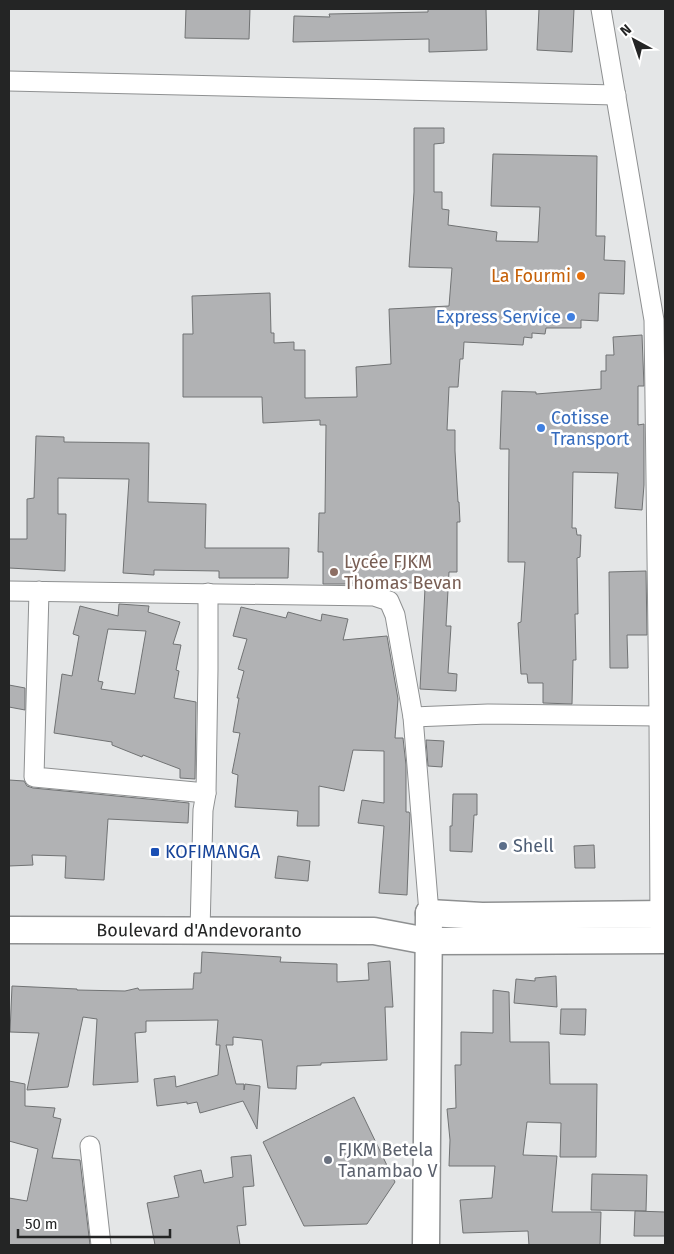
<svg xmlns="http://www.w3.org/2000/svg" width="674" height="1254" viewBox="0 0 674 1254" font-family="'Fira Sans',sans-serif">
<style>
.building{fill:#b1b2b4;stroke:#717374;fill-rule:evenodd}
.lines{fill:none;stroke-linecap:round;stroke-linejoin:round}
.street-casing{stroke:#8e9091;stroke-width:21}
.secondary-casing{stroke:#8e9091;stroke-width:29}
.street{stroke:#fff;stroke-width:19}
.secondary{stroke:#fff;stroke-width:26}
.food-dot{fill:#e8710a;stroke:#fff;stroke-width:2}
.shop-dot{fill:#3f7fe0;stroke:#fff;stroke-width:2}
.education-dot{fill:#8d6e63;stroke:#fff;stroke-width:2}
.service-dot{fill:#5c6f8a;stroke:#fff;stroke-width:2}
.transit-dot{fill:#1a4fb4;stroke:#fff;stroke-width:2}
.worship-dot{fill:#6b7280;stroke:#fff;stroke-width:2}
.labels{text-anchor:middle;stroke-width:5;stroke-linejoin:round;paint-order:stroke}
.food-label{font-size:18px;fill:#c56008;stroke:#fff;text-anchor:end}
.shop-label{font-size:18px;fill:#366cbe;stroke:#fff;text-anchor:end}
.education-label{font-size:18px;fill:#785e54;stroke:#fff;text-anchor:start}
.service-label{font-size:18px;fill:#4e5e75;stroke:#fff;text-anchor:start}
.transit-label{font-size:18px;fill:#164399;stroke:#fff;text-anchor:start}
.street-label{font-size:18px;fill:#242525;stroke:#fff}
.worship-label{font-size:18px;fill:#5b616d;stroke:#fff;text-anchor:start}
</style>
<rect width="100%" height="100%" fill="#e4e6e7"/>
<g class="building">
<path d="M186,9H250L249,39L185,38Z"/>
<path d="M428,9H486L487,50L429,52V39L293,42L294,16L330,17L329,14L428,12Z"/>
<path d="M539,9H574L572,52L537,50Z"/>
<path d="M414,128H444V143L434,144V192H442V209L449,210L448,225L497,232L496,241L538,242L540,207L491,206L493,154L597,156L596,236H605L604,260L625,261L624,294L599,293L598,321L581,320V328H546L545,334L532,333V338L524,337L523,345L464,342L463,359H460L458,387H449L447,430H455V451L458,502H459L460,522H457V572H449L446,626H451L448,673L457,674L456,691L420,689L425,588H420V583L353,582V584H323V552H318L319,513H325L326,425H320V420L263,423L262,397H183V334H193L192,296L270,293L271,333H274V343L294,342V350H305V398L357,397L356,367L391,364L389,309L449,306L452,268L409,267L414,192Z"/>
<path d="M642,335L644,386H638V425L644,424V485L642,510L615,508L618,473L573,472L572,528H576L577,535H581L580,557L577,558L578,614H575L576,660H573L572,704L543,703V683H528L527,674H521L518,623L521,622L525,562H508L509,449H500L502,391L536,392V394L601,389V371H606V355H614L613,337Z"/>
<path d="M36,436L64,437V442L149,443L148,502L206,504L205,548H289L288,578H219V571L154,570V575L123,573L129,479L58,478V514H66L65,571L9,568V539H27V499L34,498Z"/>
<path d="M646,571L647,635H627L628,668H610L609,572Z"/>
<path d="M119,604L149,606L148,612L180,622L173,644L181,645L176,670L179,671L174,698L196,702L195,779L180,778V769L143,755L142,757L112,745V742L54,733L62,674L72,676L79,636L73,634L80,606L118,616ZM108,629L146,631L135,694L101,689L103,682L98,681Z"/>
<path d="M241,607L286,618L288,612L321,621L322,614L348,619L343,640L387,636L398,699L395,738H403L406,765V812H409L410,814L407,895L379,893L384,826L358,823L362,800L384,803V751L353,750L344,791L319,786V826H297L298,811L235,807L238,775L232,773L240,733L233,732L239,698H237L244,671L238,669L247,639L233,636Z"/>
<path d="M9,685L25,688V710L9,707Z"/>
<path d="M426,740L444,741L442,767L428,766Z"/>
<path d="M9,780L24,781L27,786L33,788L189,803L188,823L108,819L104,880L65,878L66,856L32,855L33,865L9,866Z"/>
<path d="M453,794H477V815H474L472,852L450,851V826H452Z"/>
<path d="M594,845L595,868H575L574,846Z"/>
<path d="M278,856L310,861L308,881L275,878Z"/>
<path d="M202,952L281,957L280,962L337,964V982L369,980L368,963L390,961L393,1007H385L387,1060L321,1063V1065L297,1066L296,1089L268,1088L262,1040L233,1037V1045H226L236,1084H244V1090L245,1084L260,1086L257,1129L243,1101L200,1113L197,1102L187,1104V1102L157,1106L154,1079L175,1076L176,1087L218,1075L220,1045H216L218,1020L146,1021V1032L135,1033L138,1082L93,1085L97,1019L83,1017L68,1087L27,1090L39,1033L10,1032L12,986L77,989V990L125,991L138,988L139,990L193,989L194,973H201Z"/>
<path d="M556,976L557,1007L514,1003L516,979L535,981V978Z"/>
<path d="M493,990L509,992L510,1042H549L550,1084H597L596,1157H560L561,1123L527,1122L523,1155L557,1156L552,1212H601L600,1245H529L528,1231L463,1233L460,1200L492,1198L495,1166H449L450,1140L447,1109L456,1108L455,1065H461V1032L493,1033Z"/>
<path d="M561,1009H586L585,1035L560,1034Z"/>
<path d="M9,1081L25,1084V1106L55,1108L53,1117L61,1119L52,1158L80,1160L90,1245H9V1198L27,1201L38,1149L9,1141Z"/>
<path d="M354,1097L395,1182L367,1224L304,1226L263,1142Z"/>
<path d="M251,1155L254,1186L243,1187L246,1225L237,1226L240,1245H155L147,1203L179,1197L174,1176L201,1170L204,1183L233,1177L231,1157Z"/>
<path d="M592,1174L647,1175L646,1211L591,1210Z"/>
<path d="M635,1211L665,1212V1236H634Z"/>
</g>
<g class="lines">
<defs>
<g id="street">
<path d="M601,9L654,320L659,716L660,926"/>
<path d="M9,81L616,95"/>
<path d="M9,591L374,596L389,601L395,615L413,717L429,913"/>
<path d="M39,591L34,777L206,793"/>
<path d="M413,717L488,714L659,716"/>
<path d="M200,931L203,810L206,793L208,669V593"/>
<path d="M90,1146L101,1245"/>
</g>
<g id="secondary">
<path d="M429,913L482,916L665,914"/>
<path id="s1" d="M9,930L374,931L427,941L665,940"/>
<path d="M426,1245L429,913"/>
</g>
</defs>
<use href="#street" class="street-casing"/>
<use href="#secondary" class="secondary-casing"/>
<use href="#street" class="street"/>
<use href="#secondary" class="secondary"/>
</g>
<circle class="food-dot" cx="581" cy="276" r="5"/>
<g class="shop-dot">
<circle cx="571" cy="317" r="5"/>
<circle cx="541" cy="428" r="5"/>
</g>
<circle class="education-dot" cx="334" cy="572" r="5"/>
<circle class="service-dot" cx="503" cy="846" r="5"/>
<rect class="transit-dot" x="150" y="847" width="10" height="10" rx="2.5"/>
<circle class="worship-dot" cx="328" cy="1160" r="5"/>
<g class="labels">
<g class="food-label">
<text x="571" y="282">La Fourmi</text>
</g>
<g class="shop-label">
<text x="561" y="323">Express Service</text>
<text x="551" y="424" text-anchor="start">Cotisse<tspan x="551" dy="21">Transport</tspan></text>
</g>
<g class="education-label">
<text x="344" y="568">Lycée FJKM<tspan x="344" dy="21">Thomas Bevan</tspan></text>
</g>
<g class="service-label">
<text x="513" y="852">Shell</text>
</g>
<g class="transit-label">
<text x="165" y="858">KOFIMANGA</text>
</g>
<g class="street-label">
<text dy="6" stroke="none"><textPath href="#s1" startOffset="190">Boulevard d'Andevoranto</textPath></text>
</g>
<g class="worship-label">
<text x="338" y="1156">FJKM Betela<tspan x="338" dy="21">Tanambao V</tspan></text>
</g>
</g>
<rect width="674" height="1254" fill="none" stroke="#242525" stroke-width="20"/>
<g transform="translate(634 40) rotate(320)" stroke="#ffffff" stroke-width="4" paint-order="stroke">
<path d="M0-4L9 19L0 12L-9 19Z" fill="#242525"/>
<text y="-8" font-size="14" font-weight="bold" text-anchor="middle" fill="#242525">N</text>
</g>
<path d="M18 1229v8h152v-8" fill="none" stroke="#242525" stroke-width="2.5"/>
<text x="25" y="1229" font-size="15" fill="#242525" stroke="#ffffff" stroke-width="4" paint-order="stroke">50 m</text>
</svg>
